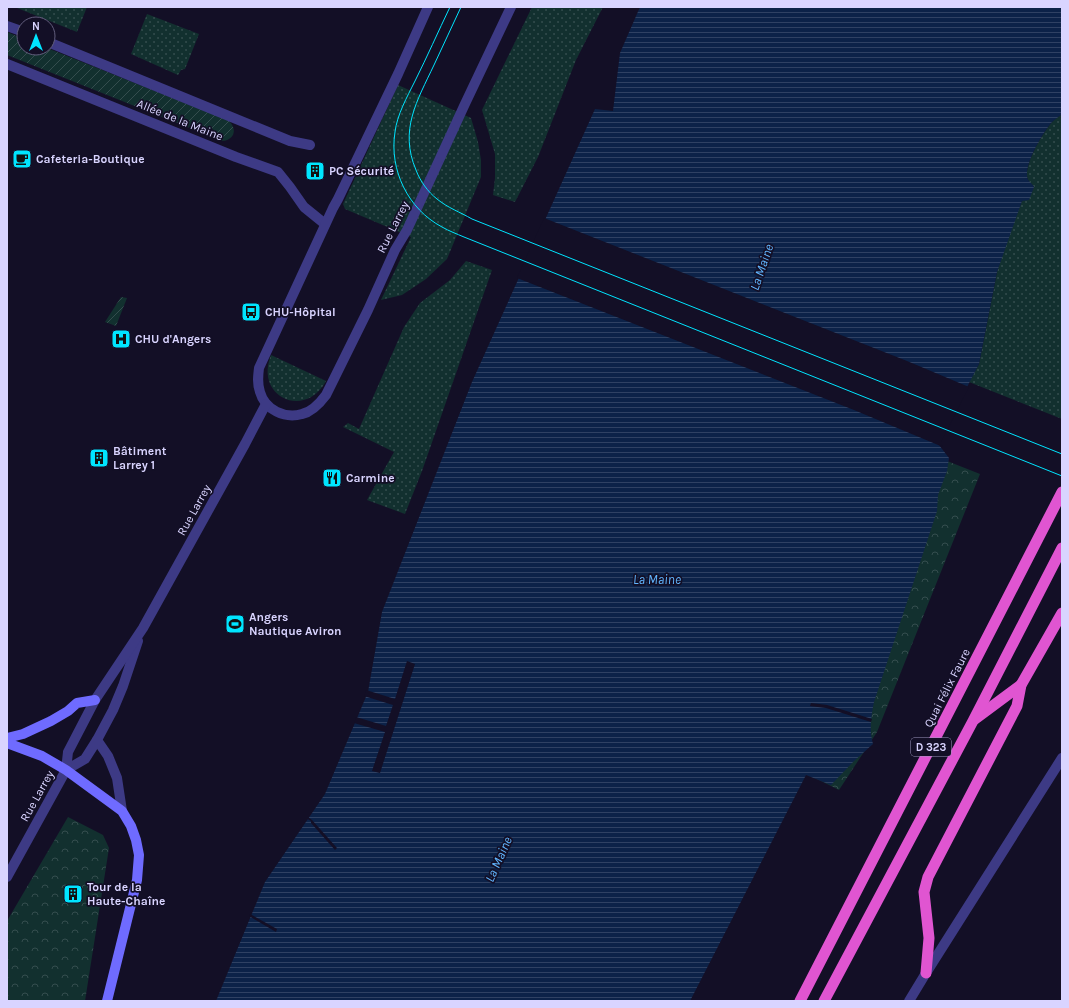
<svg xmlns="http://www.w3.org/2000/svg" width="1069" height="1008" viewBox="0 0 1069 1008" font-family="Karla,sans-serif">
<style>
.grass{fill:url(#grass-dots)}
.forest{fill:url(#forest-crowns)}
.garden{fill:url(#garden-furrows)}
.water{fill:url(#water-rules)}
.pier{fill:#130f26}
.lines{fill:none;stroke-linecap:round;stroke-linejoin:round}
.minor{stroke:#3d3a85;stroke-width:10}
.tertiary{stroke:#3d3a85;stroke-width:10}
.secondary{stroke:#6f6bff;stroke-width:10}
.trunk{stroke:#e055d1;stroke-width:11}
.tram{stroke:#00e5ff;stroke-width:1}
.labels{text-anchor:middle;stroke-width:3.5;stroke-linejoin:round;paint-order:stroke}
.shield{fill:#130f26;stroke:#9e99be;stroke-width:1}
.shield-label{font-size:11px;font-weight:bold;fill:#d9d4ff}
.street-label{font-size:12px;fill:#d9d4ff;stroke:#130f26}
.poi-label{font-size:12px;font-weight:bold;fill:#d9d4ff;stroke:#130f26;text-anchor:start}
.water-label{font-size:13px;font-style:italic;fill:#62b6ff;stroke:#130f26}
</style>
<defs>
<pattern id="grass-dots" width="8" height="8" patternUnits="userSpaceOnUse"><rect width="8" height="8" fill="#12302f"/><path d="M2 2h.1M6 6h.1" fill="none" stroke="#344d4e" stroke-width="1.8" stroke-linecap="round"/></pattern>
<pattern id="forest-crowns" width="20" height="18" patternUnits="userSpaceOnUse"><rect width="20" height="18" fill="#12302f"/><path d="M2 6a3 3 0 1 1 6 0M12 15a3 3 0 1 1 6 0" fill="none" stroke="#344d4e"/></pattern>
<pattern id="garden-furrows" width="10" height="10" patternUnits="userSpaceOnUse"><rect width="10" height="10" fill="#12302f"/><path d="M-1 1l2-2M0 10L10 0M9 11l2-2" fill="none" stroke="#344d4e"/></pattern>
<pattern id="water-rules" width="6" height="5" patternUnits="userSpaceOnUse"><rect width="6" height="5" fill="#0c2248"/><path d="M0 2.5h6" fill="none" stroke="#2f4163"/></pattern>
</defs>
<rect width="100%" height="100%" fill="#130f26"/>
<g class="grass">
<path d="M16,7H87L77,32L17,8Z"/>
<path d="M532,7H603L576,60L538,157L515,202L493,195L495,178V154L482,110Z"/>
<path d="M147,14L199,34L185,69L181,70L178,75L131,54Z"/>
<path d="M398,85L471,118L478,142L481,160V177L447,259L426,279L402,295L381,300L411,237L345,209L343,204Z"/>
<path d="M1062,114V419L969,382L979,364L997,272L1007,239L1022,201L1034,187C1033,185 1030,183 1028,180C1022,167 1043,132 1052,122C1054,119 1059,117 1062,114Z"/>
<path d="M466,261L492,270L422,471L405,514L367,500L394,452L343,427L348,423L359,429L404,327L420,303L450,280Z"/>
<path d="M271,355L326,381C305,420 254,397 271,355Z"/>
</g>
<g class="forest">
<path d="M899,442L980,474L877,732L839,790L815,778L867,683Z"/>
<path d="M68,817L103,835L109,848L85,1001H7V921Z"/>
</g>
<g class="garden">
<path d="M7,32L24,39V48H47L228,120C234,125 237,134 229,139C228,140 224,141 222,141L7,55Z"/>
<path d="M121,297L127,298L116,326L105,322Z"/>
</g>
<path class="water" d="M640,7H1062V114C1059,117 1055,119 1052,122C1043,132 1022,167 1028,180C1030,182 1033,185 1034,187L1029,200L1022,201L997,272L979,364L939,441V445L949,458L947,471L938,495L937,511L874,702C871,717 869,730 873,744L854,761L831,785L806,775L690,1001H216L265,882L325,794L368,692L382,612L472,382L595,109L613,111L620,53Z"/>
<g class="pier">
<path d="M544,218L907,361L969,387L941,442V444L943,447L854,410L517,278Z"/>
<path d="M407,661L415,664L380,773L372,771L385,732L354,723L356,717L386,726L393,705L364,696L366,690L395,699Z"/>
<path d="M811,703L827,705L840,709L872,719L871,722L826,708L810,706Z"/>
<path d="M308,817L312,820L337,848L335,850L311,823V821L306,818Z"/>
<path d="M250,914L277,929L276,932L249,916Z"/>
</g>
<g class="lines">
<g class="minor">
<path d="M7,26L24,32"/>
<path d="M48,42L290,141L310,145"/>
<path d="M7,64L236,157L278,172L290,187L304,207L325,224"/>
<path d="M926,973L1062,758"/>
</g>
<g class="tertiary">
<path d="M428,7L398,74L338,199L333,208L259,368C258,376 257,384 260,392C265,410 285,419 302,414C312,412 320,403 326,395L368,310L395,250L407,230L464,106L511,7"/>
<path d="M97,740L108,756L117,778L122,811"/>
<path d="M66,770L85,759L97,740L113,710L123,686L138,641"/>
<path d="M7,877L66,770L68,752L95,700L143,628L245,444L266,404"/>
<path d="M909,1001L926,973"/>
</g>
<g class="secondary">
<path d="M7,738L23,734L51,721L68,711L77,703L95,700"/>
<path d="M7,743L42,756L66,770L122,811L131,826L136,840L139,855L137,880L107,1001"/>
</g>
<g class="trunk">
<path d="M975,719L1021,685"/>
<path d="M926,973L929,938L924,892L928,877L1017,706L1021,685L1062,613"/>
<path d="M800,1001L1062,492"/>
<path d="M824,1001L973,721L1062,548"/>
</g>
<g class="tram">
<path d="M450,7C438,32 427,57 415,81C407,97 397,115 395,132C389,170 408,209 442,227C449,231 457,234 464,237L1062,476"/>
<path d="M461,7C452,26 443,46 434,65C417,101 399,130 416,170C420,181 428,192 437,199C448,208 460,212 472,219L1062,454"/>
</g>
</g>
<defs>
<symbol id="cafe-square" viewBox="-11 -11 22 22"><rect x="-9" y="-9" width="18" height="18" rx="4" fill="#00e5ff" stroke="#130f26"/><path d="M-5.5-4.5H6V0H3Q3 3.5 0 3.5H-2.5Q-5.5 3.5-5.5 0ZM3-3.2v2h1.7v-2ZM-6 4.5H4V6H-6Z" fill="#111"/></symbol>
<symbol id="building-square" viewBox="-11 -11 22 22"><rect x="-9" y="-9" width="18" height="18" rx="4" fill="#00e5ff" stroke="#130f26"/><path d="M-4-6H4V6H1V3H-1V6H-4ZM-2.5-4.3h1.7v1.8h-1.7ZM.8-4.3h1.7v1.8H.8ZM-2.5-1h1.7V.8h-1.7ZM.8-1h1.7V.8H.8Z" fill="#111"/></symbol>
<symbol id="bus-square" viewBox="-11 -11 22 22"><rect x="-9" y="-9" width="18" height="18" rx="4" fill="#00e5ff" stroke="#130f26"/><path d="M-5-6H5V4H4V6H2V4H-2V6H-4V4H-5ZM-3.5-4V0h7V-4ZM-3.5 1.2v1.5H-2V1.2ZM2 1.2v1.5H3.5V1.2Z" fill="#111"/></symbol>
<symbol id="hospital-square" viewBox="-11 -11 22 22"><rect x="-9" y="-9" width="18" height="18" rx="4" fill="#00e5ff" stroke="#130f26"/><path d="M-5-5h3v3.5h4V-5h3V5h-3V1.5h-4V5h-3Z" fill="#111"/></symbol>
<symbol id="restaurant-square" viewBox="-11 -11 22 22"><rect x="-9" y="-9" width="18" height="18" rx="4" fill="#00e5ff" stroke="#130f26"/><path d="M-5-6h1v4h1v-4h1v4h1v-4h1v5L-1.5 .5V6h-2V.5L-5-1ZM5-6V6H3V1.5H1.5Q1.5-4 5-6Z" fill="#111"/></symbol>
<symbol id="stadium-square" viewBox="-11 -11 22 22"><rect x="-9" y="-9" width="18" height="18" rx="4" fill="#00e5ff" stroke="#130f26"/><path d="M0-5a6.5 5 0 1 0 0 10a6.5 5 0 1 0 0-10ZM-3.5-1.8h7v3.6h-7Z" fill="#111"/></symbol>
</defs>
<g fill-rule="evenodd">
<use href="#cafe-square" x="11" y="148" width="22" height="22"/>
<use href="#building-square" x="304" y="160" width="22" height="22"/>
<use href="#bus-square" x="240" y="301" width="22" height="22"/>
<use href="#hospital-square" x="110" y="328" width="22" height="22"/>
<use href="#building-square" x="88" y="447" width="22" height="22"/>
<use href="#restaurant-square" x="321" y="467" width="22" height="22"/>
<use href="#stadium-square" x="224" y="613" width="22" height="22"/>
<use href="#building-square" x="62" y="883" width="22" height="22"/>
</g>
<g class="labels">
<rect class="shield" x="911" y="738" width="40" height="18" rx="3"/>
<g class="shield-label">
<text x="931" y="751">D 323</text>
</g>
<g class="street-label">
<text transform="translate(180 120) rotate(22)" y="4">Allée de la Maine</text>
<text transform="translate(393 227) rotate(-63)" y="4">Rue Larrey</text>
<text transform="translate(194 510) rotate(-61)" y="4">Rue Larrey</text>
<text transform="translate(947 688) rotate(-63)" y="4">Quai Félix Faure</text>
<text transform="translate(37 796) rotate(-61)" y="4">Rue Larrey</text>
</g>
<g class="poi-label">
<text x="36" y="163">Cafeteria-Boutique</text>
<text x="329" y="175">PC Sécurité</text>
<text x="265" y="316">CHU-Hôpital</text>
<text x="135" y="343">CHU d'Angers</text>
<text x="113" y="455">Bâtiment<tspan x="113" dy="14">Larrey 1</tspan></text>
<text x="346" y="482">Carmine</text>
<text x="249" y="621">Angers<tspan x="249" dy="14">Nautique Aviron</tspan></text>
<text x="87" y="891">Tour de la<tspan x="87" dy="14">Haute-Chaîne</tspan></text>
</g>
<g class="water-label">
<text transform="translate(761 267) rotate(-71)" y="5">La Maine</text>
<text x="657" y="584">La Maine</text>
<text transform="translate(498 859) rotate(-66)" y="5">La Maine</text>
</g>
</g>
<rect width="1069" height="1008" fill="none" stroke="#d9d4ff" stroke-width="16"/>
<g transform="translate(36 36)"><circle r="19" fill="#130f26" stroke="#625e7d"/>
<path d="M0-3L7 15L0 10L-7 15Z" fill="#00e5ff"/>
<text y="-6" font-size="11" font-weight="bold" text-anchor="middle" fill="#d9d4ff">N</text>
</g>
</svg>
